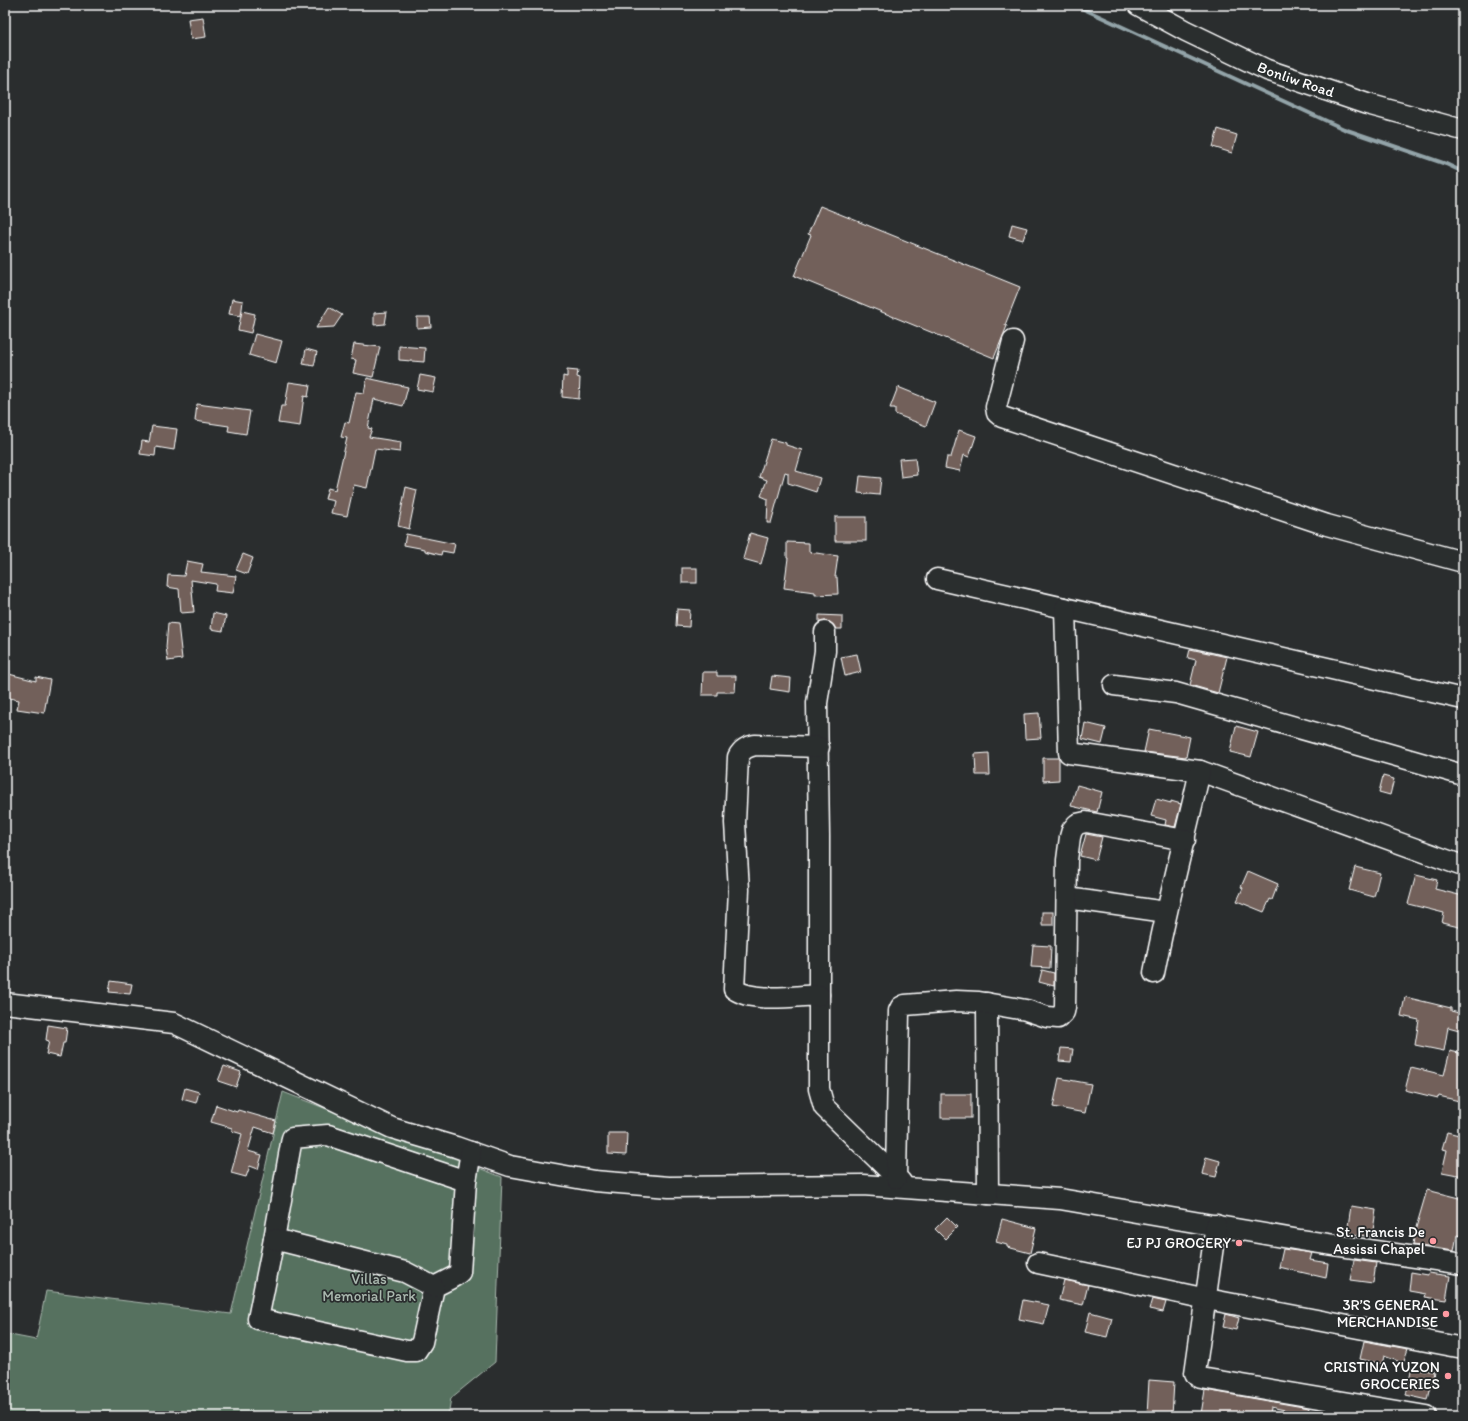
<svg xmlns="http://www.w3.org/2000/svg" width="1468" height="1421" viewBox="0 0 1468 1421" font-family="Itim,sans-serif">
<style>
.green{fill:#56715f;stroke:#aab8af}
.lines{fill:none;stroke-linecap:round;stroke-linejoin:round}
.stream{stroke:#93a4a9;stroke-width:4}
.building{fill:#72615a;stroke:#fff}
.minor-casing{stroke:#fff;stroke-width:23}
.minor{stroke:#2a2d2e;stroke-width:20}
.poi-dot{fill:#ff9aa2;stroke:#2a2d2e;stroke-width:1.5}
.labels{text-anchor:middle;stroke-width:3.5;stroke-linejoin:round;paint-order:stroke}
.street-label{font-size:15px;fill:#fff;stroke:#2a2d2e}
.poi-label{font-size:15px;fill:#fff;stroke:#2a2d2e;text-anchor:end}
.park-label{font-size:15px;fill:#aab8af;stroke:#2a2d2e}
</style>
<rect width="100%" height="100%" fill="#2a2d2e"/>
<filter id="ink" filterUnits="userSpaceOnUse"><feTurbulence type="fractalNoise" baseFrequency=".025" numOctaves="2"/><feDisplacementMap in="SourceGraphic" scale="8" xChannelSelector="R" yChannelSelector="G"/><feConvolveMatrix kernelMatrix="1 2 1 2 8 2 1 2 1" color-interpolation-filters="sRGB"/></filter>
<g filter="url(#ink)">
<path class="green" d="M283,1092L502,1177L495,1362L451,1398L448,1416H5V1334L36,1340L46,1291L231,1314Z"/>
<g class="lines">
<path class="stream" d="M1075,5L1344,129L1446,164L1463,172"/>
</g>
<g class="building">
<path d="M203,17L206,37L191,39L188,19Z"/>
<path d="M1218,129L1237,135L1232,153L1213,147Z"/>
<path d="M820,206L1020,287L1005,325L1007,326L994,358L794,276L811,235L808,234Z"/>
<path d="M1012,224L1027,228L1023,240L1009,236Z"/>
<path d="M232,299L243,301L241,316L229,314Z"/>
<path d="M329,307L342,315L334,327L316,328Z"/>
<path d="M242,311L255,314L251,333L238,330Z"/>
<path d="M387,312L385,324L374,325V313Z"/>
<path d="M417,317H430L431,327L417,328Z"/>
<path d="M255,334L282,341L276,363L249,355Z"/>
<path d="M354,344L380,347L373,377L353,373L356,360L351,359Z"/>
<path d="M399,346L425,348L424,362L399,360Z"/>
<path d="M306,349L317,352L314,366L303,364Z"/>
<path d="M567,370L578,371L577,377L580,378L579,399L562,397L563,376L567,377Z"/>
<path d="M420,375L436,378L433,392L417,389Z"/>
<path d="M367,378L408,387L403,406L374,399L368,428L372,429L369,437L401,442L400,452L375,449L367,488L354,485L347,516L331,513L334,501L325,499L328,488L335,490L347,438L341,437L345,422L349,423L356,392L364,393Z"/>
<path d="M289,382L310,385L308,397L304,396L300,426L278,423L281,406H285Z"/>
<path d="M898,387L935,402L926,426L895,414V408H890Z"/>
<path d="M197,404L250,411L246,434L228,431L229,426L195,421Z"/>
<path d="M152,426L177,429L174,450L156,447L155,456L140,454L142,441L149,442Z"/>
<path d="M959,430L976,436L969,457L964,455L960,471L945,468L947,457H951Z"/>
<path d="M771,439L786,443V445L802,450L796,471L820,478L816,492L788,483V473L785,472L771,523H767L768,499L761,496L767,480L759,477Z"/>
<path d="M915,458L917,475L901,477L899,459Z"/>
<path d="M860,476L881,478L879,495L858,493Z"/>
<path d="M406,487L417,490L409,529L398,526Z"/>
<rect x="835" y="517" width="31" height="24"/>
<path d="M750,533L768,538L761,564L743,559Z"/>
<path d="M406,534L455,544L453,553L442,551L441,555L425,551V549L404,545Z"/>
<path d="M787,542L809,543V552L838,556L835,577H837L838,594L815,595V592L784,588L788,558H787Z"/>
<path d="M243,554L253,558L247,574L236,570Z"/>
<path d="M187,561L203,564L201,572L236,576L233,593L215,591L216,584L191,580L194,612L181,613L179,589L167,587L168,575L184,576Z"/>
<rect x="682" y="568" width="15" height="15"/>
<path d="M677,609L690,610L689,627L676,626Z"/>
<path d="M213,613L226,616L223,631L211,629Z"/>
<path d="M819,615L842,616V629H836L830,622L825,621L819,623Z"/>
<path d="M168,623L178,624L182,659L168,661L166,647Z"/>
<path d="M1190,649L1227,657L1218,693L1190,685L1196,660L1188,658Z"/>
<path d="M857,654L861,672L845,676L841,657Z"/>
<path d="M703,672H717V676H736L735,692H717V695H702Z"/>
<path d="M5,673L36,681V677L50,680L44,713L17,709L19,700L5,697Z"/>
<path d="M772,676L791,678L790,692L770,689Z"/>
<path d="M1039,713L1041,738L1025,739L1024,714Z"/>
<path d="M1085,723L1106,728L1102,744L1082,739Z"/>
<path d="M1236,726L1258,732L1251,757L1230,752Z"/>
<path d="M1149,729L1190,737L1186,757L1144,752Z"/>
<path d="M989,753L990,775H976L975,754Z"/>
<path d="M1043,758H1059V780L1043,781Z"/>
<path d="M1383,776L1394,779L1390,795L1379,792Z"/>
<path d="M1077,785L1102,792L1097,812L1071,806Z"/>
<path d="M1156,799L1171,803V801L1181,804L1175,827L1165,825L1166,820L1151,816Z"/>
<path d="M1086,834L1102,837L1096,860L1080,856Z"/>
<path d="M1355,867L1380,873L1374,897L1349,890Z"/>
<path d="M1248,871L1278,884L1272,900L1270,899L1264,912L1237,901L1243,888L1241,887Z"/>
<path d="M1416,875L1437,880L1435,889L1463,896V928L1442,923L1444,913L1408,904Z"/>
<rect x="1042" y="912" width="11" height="13"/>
<path d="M1033,945L1051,946L1050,968L1031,967Z"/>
<path d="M1042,970L1054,973V986L1039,982Z"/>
<path d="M111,981L132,984L130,994L109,992Z"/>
<path d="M1405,997L1451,1008V1011L1463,1014V1031L1448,1027L1444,1051L1415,1045L1419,1020L1401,1016Z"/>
<path d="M48,1025L67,1028L65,1043H63L60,1057L46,1054L49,1041L46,1040Z"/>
<path d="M1061,1048L1073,1049L1071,1062L1059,1061Z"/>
<path d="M1450,1051L1463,1054V1067L1460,1079L1463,1080V1102L1439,1096L1438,1098L1405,1090L1411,1067L1444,1075Z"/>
<path d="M224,1066L241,1072L236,1087L218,1081Z"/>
<path d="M1059,1078L1091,1084L1085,1113L1053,1107Z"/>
<path d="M185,1088L199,1092L196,1103L182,1099Z"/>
<rect x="941" y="1094" width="30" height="24"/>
<path d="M216,1105L237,1112L238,1110L276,1121L273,1133L255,1127L248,1151L262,1155L258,1169L250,1166L246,1177L231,1173L242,1134L232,1131V1128L211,1122Z"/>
<path d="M1447,1132L1463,1136V1176L1442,1172L1447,1150L1442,1149Z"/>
<path d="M608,1133H627L626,1155L608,1154Z"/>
<path d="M1206,1157L1220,1161L1216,1177L1202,1174Z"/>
<path d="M1427,1190L1463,1199V1225L1461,1236L1457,1235L1454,1251L1413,1245L1415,1231Z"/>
<path d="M1351,1206L1376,1210L1372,1237L1347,1233Z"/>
<path d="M947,1217L957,1227L945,1239L935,1229Z"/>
<path d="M1002,1219L1036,1228L1030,1253L1007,1247V1245L996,1242Z"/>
<path d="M1283,1249L1312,1253L1310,1260L1328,1263L1326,1278L1279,1267Z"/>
<path d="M1354,1260L1376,1263L1373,1283L1350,1280Z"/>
<path d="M1411,1272L1428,1275V1273L1450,1276L1446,1300L1425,1297L1426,1294L1409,1291Z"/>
<path d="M1064,1280L1088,1285L1083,1305L1059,1300Z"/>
<path d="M1152,1299L1166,1302L1163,1312L1149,1309Z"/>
<path d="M1023,1300L1049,1305L1044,1324L1019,1319Z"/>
<path d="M1090,1312L1112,1318L1107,1337L1085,1332Z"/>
<path d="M1226,1314L1239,1318L1236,1330L1223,1327Z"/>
<path d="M1364,1341L1408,1349L1403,1363L1384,1356L1382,1364L1360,1359Z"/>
<path d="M1412,1367L1434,1372L1428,1400L1406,1395Z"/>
<path d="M1149,1380L1174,1382L1172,1416H1147Z"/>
<path d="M1205,1390L1309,1408L1307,1415L1271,1407L1270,1416H1209L1201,1414Z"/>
</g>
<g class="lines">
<defs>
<g id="minor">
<path id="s1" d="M1138,5L1186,31L1267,70L1367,104L1463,130"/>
<path d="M1013,341L996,407L997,413L1002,417L1327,525L1463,562"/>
<path d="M937,579L1463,699"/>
<path d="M1065,608L1069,753L1200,771L1463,866"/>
<path d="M825,632V651L817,703L819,836V1089L824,1107L901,1182"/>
<path d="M1114,685L1176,693L1463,775"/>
<path d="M819,747L755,745C747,747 742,749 738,757L735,823L739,890L734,989C753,1003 795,996 819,995"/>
<path d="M1067,898L1166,912"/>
<path d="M1154,973C1167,905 1185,838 1200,771"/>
<path d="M5,1003L174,1023L392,1128L456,1147L510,1166L594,1181L669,1187L863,1185L1060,1199L1300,1240L1463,1264"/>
<path d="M987,1003L988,1194"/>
<path d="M896,1178L899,1011L901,1007L905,1005L956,1001L979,1002L1026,1010L1047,1017L1058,1018L1064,1012L1065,1007L1067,860L1070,837L1072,830L1077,824L1086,822L1185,840"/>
<path d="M466,1181L328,1135L292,1138L274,1239L258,1319L407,1351H416L422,1342L434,1287C441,1283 456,1277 460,1272L466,1181L471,1152"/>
<path d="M1216,1225L1195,1373L1197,1376L1201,1378L1426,1416"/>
<path d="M274,1239L405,1272L434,1287"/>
<path d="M1038,1263L1207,1299L1463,1348"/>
</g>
</defs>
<use href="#minor" class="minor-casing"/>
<use href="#minor" class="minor"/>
</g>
</g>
<g class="poi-dot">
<circle cx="1433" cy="1241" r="4"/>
<circle cx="1239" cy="1243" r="4"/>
<circle cx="1446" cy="1314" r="4"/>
<circle cx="1448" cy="1376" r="4"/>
</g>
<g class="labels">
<g class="street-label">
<text dy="5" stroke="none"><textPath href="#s1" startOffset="175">Bonliw Road</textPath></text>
</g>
<g class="poi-label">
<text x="1425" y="1237">St. Francis De<tspan x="1425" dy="17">Assissi Chapel</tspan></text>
<text x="1231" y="1248">EJ PJ GROCERY</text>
<text x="1438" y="1310">3R’S GENERAL<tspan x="1438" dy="17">MERCHANDISE</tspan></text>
<text x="1440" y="1372">CRISTINA YUZON<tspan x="1440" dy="17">GROCERIES</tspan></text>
</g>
<g class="park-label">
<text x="369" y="1284">Villas<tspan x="369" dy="17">Memorial Park</tspan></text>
</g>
</g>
<rect width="1468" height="1421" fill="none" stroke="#2a2d2e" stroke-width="20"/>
<rect x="10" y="10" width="1448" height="1401" fill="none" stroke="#fff" stroke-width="1.5" filter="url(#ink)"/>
</svg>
